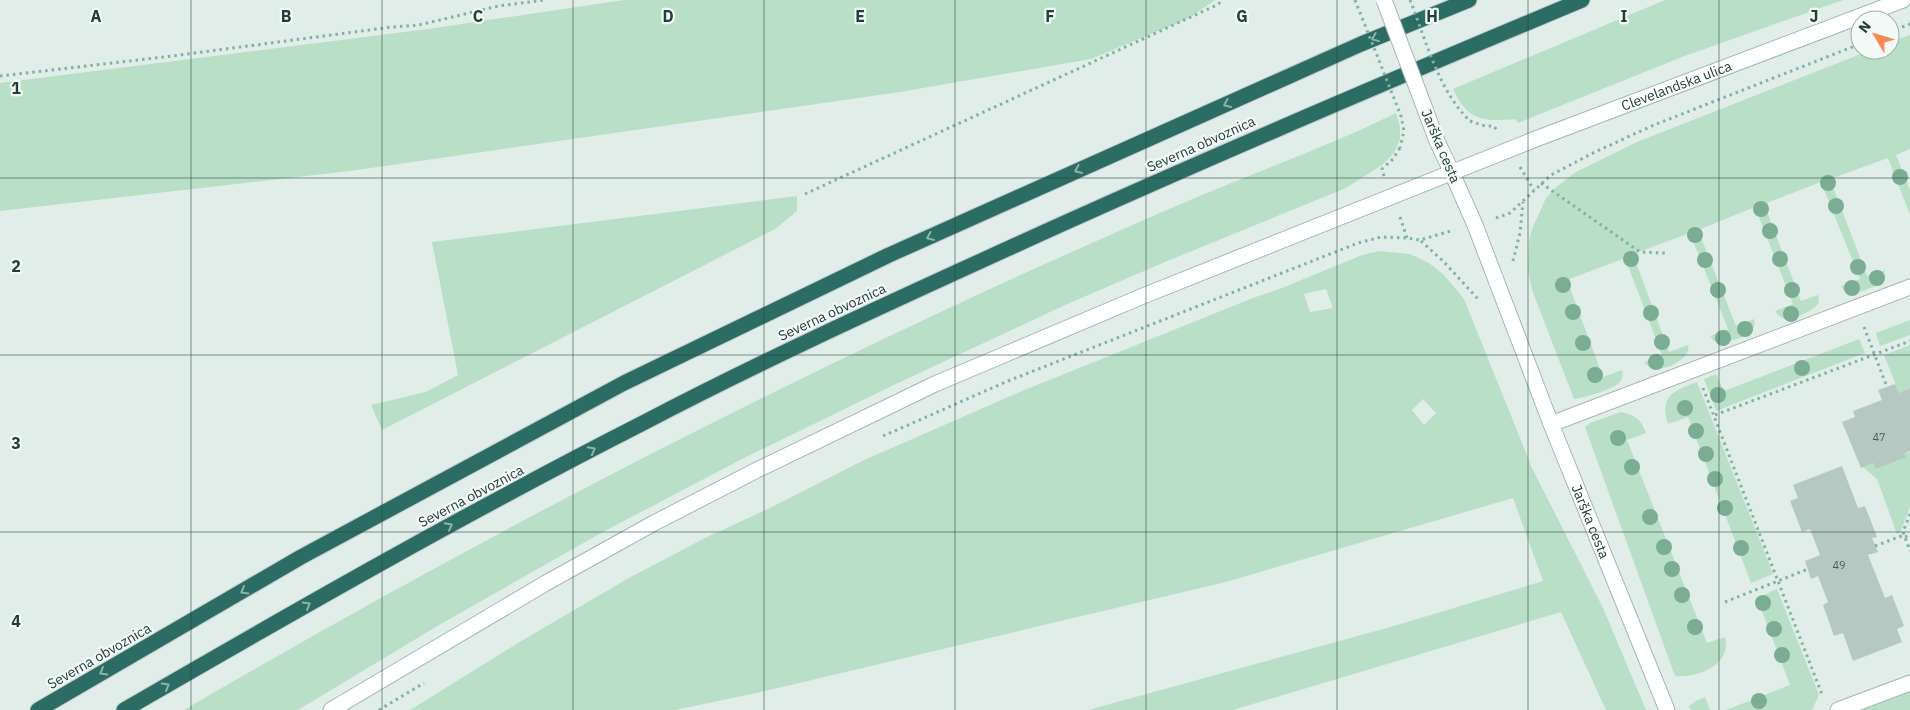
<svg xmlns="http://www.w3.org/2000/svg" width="1910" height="710" viewBox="0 0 1910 710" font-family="'IBM Plex Sans',sans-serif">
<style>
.green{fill:#b9dfc6;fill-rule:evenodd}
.building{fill:#b6c8c2}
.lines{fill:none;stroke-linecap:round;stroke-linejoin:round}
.lane-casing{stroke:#a4b5b0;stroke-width:17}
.street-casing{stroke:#a4b5b0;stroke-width:17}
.secondary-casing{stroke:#9fb9b2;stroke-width:17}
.highway-casing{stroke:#c1c9c8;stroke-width:17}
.path{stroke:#80b2a6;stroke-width:3;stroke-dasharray:2.5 4;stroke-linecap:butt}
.lane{stroke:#fff;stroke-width:15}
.street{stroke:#fff;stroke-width:15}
.secondary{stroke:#fff;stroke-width:15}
.highway{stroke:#2b6c64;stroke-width:15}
.street-bridge-casing{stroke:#a4b5b0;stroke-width:17;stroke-linecap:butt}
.path-bridge{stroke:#80b2a6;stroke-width:3;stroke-dasharray:2.5 4;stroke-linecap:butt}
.street-bridge{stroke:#fff;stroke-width:15}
.tree{fill:#7bad93}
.oneway{stroke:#8eb2ad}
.grid{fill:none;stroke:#213e39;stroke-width:1;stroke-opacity:0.55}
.labels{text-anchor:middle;stroke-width:4.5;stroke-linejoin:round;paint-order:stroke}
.number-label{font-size:11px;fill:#46605b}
.street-label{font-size:14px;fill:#213e39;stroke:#f2f9f6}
.grid-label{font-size:16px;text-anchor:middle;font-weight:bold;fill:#213e39;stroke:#f2f9f6;stroke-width:4.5;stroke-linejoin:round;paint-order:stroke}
</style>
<rect width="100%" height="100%" fill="#e1ede8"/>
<g class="green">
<path d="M624,0H1215L1189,18L1091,59L900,92L350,171L0,211V83L428,29Z"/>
<path d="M1665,0H1843L1682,57L1518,123L1515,119C1481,122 1468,120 1453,89Z"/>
<path d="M1910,35V149L1896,155L1910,190V215L1888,158L1830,179L1867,276L1885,270L1882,282L1876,286L1851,295C1846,294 1843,290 1841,286L1860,279L1821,182L1764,204L1801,301L1818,295L1819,302C1815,310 1794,320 1785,319C1780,318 1778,315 1775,311L1793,304L1755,207L1698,230L1736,326L1754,319C1757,333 1743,337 1733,340C1729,342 1724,344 1720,344C1716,343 1713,340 1710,336L1728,329L1690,233L1633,254L1669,352L1688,345C1692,360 1663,371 1654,369C1649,368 1647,365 1644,362L1662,355L1625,258L1567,280L1603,377L1622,370C1623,375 1623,378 1620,382C1615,389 1583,398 1574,399L1532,290L1528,269L1529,241L1532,229L1546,198L1555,188L1576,172L1637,142L1871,50H1890V42Z"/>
<path d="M1396,113L1400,127V139L1394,153L1382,165L1346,188L1165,262L1065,305L898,383L742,459L601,533L439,625L298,710H184C451,554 722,412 1003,283C1069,253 1136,223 1202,195C1267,168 1333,144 1396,113Z"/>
<path d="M797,196V211L775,229L382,430L371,405L426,392L458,375L432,242Z"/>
<path d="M1379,251L1410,254L1429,263L1444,275L1464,299L1532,468L1603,608L1646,710H1606L1561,612L1233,710H1088L1394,626L1543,581L1513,498L1226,582L752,694L675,710H410L523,640L627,579L705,538L774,506L862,461L1022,391L1253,298L1282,288L1362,255ZM1326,289L1333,308L1310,312L1304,294ZM1423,399L1436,413L1424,425L1412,410Z"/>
<path d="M1910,320V335L1880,346L1876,333Z"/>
<path d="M1859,339L1865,353L1716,411L1704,379L1716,374L1724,391Z"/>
<path d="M1910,345V388L1899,393L1884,355Z"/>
<path d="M1697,382L1773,574L1751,583L1688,417L1668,424C1659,395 1674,391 1697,382Z"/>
<path d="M1621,412C1635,415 1641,419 1646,433L1627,440L1707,643L1725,637C1732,665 1698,678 1675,676L1585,427L1590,423Z"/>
<path d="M1910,452V507L1900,533L1897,534L1877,479L1863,467L1873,463L1876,469L1905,457L1904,454Z"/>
<path d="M1777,589L1819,695L1812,710H1726L1790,685L1757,598Z"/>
<path d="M1910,689V710H1856Z"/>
<path d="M1705,697L1710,710H1691L1689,706L1696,701Z"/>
</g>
<g class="building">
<path d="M1895,384L1899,393L1910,388V451L1904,454L1906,457L1876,469L1873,463L1861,468L1842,422L1855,417L1853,411L1882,400L1878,390Z"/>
<path d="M1842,466L1858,508L1865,506L1877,537L1872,538L1878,552L1868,555L1885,598L1892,595L1904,626L1897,629L1902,642L1853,661L1843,633L1834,636L1823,605L1828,602L1818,576L1811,579L1805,561L1820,555L1810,529L1802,532L1790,501L1798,498L1793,485Z"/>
</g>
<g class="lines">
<defs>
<g id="lane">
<path d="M1551,424L1910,287"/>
<path d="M1838,710L1910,683"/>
</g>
<path id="street" d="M1437,141L1452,173"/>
<g id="secondary">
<path id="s1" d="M1452,173L1475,225L1551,424L1667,710"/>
<path id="s2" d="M331,710L546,583L654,523L757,470L935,384L1143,296L1533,140L1903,0"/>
</g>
<g id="highway">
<path d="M38,710L301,557L624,383L889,255L1361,44L1469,0"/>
<path d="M124,710C295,611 468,512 645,422C756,364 869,312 983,260C1181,169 1381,84 1582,0"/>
</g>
</defs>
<use href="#lane" class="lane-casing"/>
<use href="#street" class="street-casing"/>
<use href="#secondary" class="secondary-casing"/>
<use href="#highway" class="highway-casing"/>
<g class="path">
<path d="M1890,32L1910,24"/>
<path d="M0,76L172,56L392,27L419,25L498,6L545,0"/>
<path d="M1470,121L1485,126H1494L1498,132"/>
<path d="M1520,167L1534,190"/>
<path d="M1384,176L1382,169L1393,159L1400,148"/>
<path d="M1541,183L1640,252L1665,253"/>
<path d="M805,194L1217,5L1223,0"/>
<path d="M1400,217L1407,238"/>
<path d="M1496,218L1510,213L1551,175L1595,152L1654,125L1860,44"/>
<path d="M1421,241L1443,261L1479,300"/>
<path d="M1513,261L1520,233L1523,202"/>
<path d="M1864,327L1887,387"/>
<path d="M1703,388L1823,697"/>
<path d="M1715,415L1910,341"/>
<path d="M883,436L1008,381L1358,243L1381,237L1407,238L1420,240L1454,230"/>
<path d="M1910,514L1903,532L1910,551"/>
<path d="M1905,537L1910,535"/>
<path d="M1875,546L1904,535"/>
<path d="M1725,602L1808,569"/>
<path d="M379,710L424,683"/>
</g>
<use href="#lane" class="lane"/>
<use href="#street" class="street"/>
<use href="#secondary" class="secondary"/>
<use href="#highway" class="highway"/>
<defs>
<path id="street-bridge" d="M1384,0L1437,141"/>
</defs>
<use href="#street-bridge" class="street-bridge-casing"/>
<g class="path-bridge">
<path d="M1355,0L1401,116L1404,131L1400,148"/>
<path d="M1410,0C1426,40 1438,90 1470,121"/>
</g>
<use href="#street-bridge" class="street-bridge"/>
</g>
<g class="tree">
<circle cx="1900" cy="177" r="8"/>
<circle cx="1828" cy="183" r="8"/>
<circle cx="1836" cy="206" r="8"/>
<circle cx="1761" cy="209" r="8"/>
<circle cx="1770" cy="231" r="8"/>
<circle cx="1695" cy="235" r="8"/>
<circle cx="1631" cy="259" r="8"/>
<circle cx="1780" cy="259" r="8"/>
<circle cx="1705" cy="260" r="8"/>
<circle cx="1858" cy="267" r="8"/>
<circle cx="1877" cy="278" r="8"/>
<circle cx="1563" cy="285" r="8"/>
<circle cx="1852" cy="288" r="8"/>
<circle cx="1718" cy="290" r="8"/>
<circle cx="1792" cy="290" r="8"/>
<circle cx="1573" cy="312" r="8"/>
<circle cx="1651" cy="313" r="8"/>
<circle cx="1791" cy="314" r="8"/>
<circle cx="1745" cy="329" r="8"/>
<circle cx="1723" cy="338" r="8"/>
<circle cx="1662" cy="342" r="8"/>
<circle cx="1583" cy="343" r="8"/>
<circle cx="1656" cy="362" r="8"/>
<circle cx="1802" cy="368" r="8"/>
<circle cx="1595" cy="375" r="8"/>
<circle cx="1718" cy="395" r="8"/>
<circle cx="1685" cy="408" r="8"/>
<circle cx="1696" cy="431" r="8"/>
<circle cx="1618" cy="438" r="8"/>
<circle cx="1706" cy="454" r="8"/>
<circle cx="1632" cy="467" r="8"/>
<circle cx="1715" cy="479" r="8"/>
<circle cx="1725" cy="508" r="8"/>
<circle cx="1650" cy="517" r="8"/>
<circle cx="1664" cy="547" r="8"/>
<circle cx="1741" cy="548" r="8"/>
<circle cx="1672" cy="569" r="8"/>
<circle cx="1682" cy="595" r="8"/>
<circle cx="1763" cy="603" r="8"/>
<circle cx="1695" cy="627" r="8"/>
<circle cx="1774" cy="629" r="8"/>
<circle cx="1782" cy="655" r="8"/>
<circle cx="1759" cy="701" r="8"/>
</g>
<defs><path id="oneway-chevron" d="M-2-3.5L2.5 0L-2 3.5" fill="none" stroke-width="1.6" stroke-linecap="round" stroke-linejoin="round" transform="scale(1.25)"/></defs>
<g class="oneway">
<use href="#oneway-chevron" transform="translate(1375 38) rotate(158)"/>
<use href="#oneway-chevron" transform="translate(1227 104) rotate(156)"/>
<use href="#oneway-chevron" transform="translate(1078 170) rotate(156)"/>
<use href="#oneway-chevron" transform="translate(930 237) rotate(156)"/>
<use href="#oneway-chevron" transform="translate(592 450) rotate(-28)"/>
<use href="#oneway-chevron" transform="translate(449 526) rotate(-28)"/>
<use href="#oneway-chevron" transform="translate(244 591) rotate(150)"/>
<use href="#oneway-chevron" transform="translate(307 605) rotate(-30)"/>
<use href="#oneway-chevron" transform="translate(103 672) rotate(150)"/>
<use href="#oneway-chevron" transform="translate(166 686) rotate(-30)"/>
</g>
<path class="grid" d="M191,0V710M382,0V710M573,0V710M764,0V710M955,0V710M1146,0V710M1337,0V710M1528,0V710M1719,0V710M0,178H1910M0,355H1910M0,532H1910"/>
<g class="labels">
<g class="number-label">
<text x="1879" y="441">47</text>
<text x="1839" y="569">49</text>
</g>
<g class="street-label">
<text dy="5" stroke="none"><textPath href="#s2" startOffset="1486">Clevelandska ulica</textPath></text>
<text transform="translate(1201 144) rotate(-24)" y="5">Severna obvoznica</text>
<text transform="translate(1441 146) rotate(67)" y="5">Jarška cesta</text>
<text transform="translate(832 312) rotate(-25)" y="5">Severna obvoznica</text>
<text transform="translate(471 496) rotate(-28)" y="5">Severna obvoznica</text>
<text dy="5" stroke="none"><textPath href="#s1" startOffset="375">Jarška cesta</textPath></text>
<text transform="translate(99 656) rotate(-30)" y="5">Severna obvoznica</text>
</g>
</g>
<g class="grid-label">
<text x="96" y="22">A</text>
<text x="286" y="22">B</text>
<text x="478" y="22">C</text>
<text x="668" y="22">D</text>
<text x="860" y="22">E</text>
<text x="1050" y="22">F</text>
<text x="1242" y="22">G</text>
<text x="1432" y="22">H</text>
<text x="1624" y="22">I</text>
<text x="1814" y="22">J</text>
<text x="16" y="94">1</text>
<text x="16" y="272">2</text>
<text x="16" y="449">3</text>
<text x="16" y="627">4</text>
</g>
<g transform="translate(1875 35) rotate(308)"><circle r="24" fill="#f2f9f6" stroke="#9eaeaa"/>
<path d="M0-4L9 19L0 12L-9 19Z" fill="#f98853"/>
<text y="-8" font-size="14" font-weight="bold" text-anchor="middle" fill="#213e39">N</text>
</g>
</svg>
